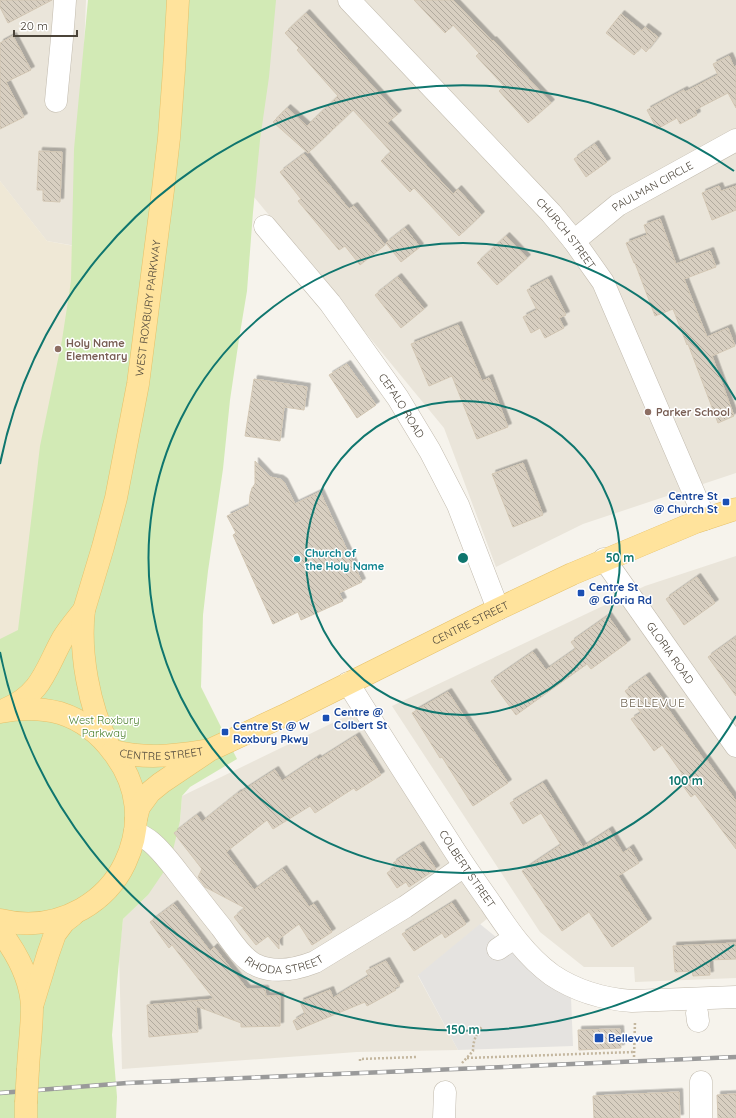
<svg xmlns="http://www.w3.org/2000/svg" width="736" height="1118" viewBox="0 0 736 1118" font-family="Quicksand,sans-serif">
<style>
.residential{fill:#eae5da}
.education{fill:#efe8d6}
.park{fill:#d2eab5}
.parking{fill:#e5e3e0}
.building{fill:url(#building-back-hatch);stroke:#d3c7b4;filter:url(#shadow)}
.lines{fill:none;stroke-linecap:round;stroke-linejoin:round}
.minor-casing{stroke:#c2bbae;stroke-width:23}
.major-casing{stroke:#e6c16a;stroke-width:23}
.path{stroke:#c4b79f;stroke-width:2.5;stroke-dasharray:2 2;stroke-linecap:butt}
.minor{stroke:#fff;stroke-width:22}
.major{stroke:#ffe39c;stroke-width:22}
.rail-casing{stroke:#9a9a9a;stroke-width:4.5}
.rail{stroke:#fff;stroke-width:3;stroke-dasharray:9;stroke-linecap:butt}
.major-bridge-casing{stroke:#e6c16a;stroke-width:23;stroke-linecap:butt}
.major-bridge{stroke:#ffe39c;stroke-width:22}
.ring{fill:none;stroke:#0f766e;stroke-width:2}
.education-dot{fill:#8d6e63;stroke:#fff;stroke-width:1.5}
.transit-dot{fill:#1a4fb4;stroke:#fff;stroke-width:1.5}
.culture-dot{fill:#0f9aa8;stroke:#fff;stroke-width:1.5}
.labels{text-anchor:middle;stroke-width:3;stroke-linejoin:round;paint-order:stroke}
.street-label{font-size:11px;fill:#4b4439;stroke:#fff}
.education-label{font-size:11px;font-weight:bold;fill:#785e54;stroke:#fff;text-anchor:start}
.transit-label{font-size:11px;font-weight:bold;fill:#164399;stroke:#fff;text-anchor:start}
.culture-label{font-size:11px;font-weight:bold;fill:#0d838f;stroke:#fff;text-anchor:start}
.park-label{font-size:11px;fill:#4a7f2a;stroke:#fff}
.neighbourhood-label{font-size:12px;letter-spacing:1px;fill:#6e6250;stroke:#fff}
.centre{fill:#0f766e;stroke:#fff;stroke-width:2}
.ring-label{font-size:12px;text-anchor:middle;font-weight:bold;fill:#0f766e;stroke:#fff;stroke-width:3;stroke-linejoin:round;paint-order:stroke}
</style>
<defs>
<pattern id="building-back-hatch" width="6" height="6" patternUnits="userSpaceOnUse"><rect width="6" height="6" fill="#d8cfc1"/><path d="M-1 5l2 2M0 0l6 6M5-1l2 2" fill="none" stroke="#b1aa9e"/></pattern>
<filter id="shadow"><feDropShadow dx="3.5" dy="-3.5" stdDeviation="0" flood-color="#0004"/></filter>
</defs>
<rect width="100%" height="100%" fill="#f6f3ec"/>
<g class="residential">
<path d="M0,0H86L76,246L47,241L0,181Z"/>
<path d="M252,0H736V473L583,524L496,567L444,428L254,197Z"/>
<path d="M736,556V978L635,982L634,967H584L540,932L392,706L645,586Z"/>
<path d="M353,713L488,918L418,976L458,1050L357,1052L122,1069L119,954L123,919L148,895L180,821L182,796Z"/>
</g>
<path class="education" d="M0,181L47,241L128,256L106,442L0,677Z"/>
<path class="park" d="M88,0H276L269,77L260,140L253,212L247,291L239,339L230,400L223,469L208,571L203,615L201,687L237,759L190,787L182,796L180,821L173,850L165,870L148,895L123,919L112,1035L117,1097L116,1118H0V639L18,630L40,446L62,340L71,281L74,149Z"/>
<path class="parking" d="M480,924L571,998L573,1046L458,1050L418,975Z"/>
<g class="building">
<path d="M0,0H52L8,23L0,7Z"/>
<path d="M414,0H453L492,41L493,40L551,103L528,123L499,91L504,86L476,56L479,53L453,25L445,33Z"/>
<path d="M306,13L398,114L387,123L453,194L458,189L481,215L459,236L414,188L410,192L381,161L391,152L353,110L308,153L273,122L287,108L307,126L338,96L297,50L299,48L285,33Z"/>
<path d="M621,14L642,31L645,27L658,37L646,52L641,47L634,55L606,33Z"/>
<path d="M13,36L31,70L6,82L24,117L0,129V43Z"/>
<path d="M729,56L734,67L736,66V108L728,93L695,110L697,115L680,124L677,118L657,129L647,110L684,90L685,92L718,75L713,64Z"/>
<path d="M595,144L607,162L586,177L574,159Z"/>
<path d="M39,151L62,152L60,202L43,201V190H37Z"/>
<path d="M304,154L349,209L354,206L385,245L360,265L345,246L339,250L298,201L301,199L280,172Z"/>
<path d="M719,186L721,191L736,186V210L712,220L702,193Z"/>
<path d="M660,219L676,264L710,251L716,267L684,279L707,337L728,328L735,346L712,356L734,416L718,423L688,344L687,345L673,309L655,316L635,263H634L626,243L647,235L644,225Z"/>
<path d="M405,228L420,247L401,262L386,243Z"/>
<path d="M506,236L527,258L497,285L477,263Z"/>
<path d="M398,277L424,309L401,328L375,295Z"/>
<path d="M548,279L566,315L559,318L564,328L545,338L540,328L531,333L523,317L537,310L527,290Z"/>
<path d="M458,325L482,381L489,378L508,427L477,439L452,376L429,386L411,344Z"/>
<path d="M347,364L376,405L357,418L329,375Z"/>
<path d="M254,379L307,387L304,410L284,407L280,441L245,436Z"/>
<path d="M255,461L270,477L280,479L284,482L295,504L320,492L362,582L339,593L343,601L301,620L298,612L273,624L233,535L236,533L227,516L249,506L250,495L252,488L255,484Z"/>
<path d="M523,463L543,515L513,527L492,474Z"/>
<path d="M697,577L715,603L684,625L666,599Z"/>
<path d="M608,616L627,643L591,669L587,664L516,715L491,681L533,652L546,670L576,649L571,642Z"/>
<path d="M736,637V696L708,657Z"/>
<path d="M646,676L667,705L666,706L704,760L706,759L736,801V849L695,794L691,797L678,779L683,775L662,745L654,751L631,719L641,713L625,691Z"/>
<path d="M448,692L508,783L473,806L442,757L440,758L412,713Z"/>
<path d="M356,736L381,775L356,791L354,788L315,813L310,806L273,829L267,820L226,852L254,890L283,869L309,907L314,904L332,932L312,945L299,924L279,939V949L268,936L256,945L234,917L245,908L205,887L198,877L202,869L174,833L197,815L202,822L238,793V794L275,770L282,781L317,758L318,760Z"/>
<path d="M543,783L583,847L609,830L623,853L630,848L639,863L618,876L648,922L612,947L589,912L562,931L522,871L561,845L541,813L523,824L510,803Z"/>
<path d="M420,845L436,869L409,887L406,882L397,888L387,873L395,867L393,863Z"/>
<path d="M452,903L466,924L445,938L442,933L414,951L402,934Z"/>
<path d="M174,904L210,951L214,947L247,989H265L266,996H280V1026L241,1027V1023L196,1006L198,1032L149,1037L147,1005L214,999L172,945L169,948L150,922Z"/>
<path d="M736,943V959L709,960L710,975L693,976L692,971L675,972L673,946Z"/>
<path d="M386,961L400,985L394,988L396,990L367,1006L365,1002L297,1030L293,1021L305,1014L300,1002L330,990L333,998L369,976L366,971Z"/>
<path d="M620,1029L621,1048L579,1050L578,1030Z"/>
<path d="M679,1092L680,1118H594L593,1096Z"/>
<path d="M736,1094V1118H718L717,1095Z"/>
</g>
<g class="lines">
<defs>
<g id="minor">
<path id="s1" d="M349,0L551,213L574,241L603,282L705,519"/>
<path d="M56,101C59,67 63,34 65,0"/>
<path id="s2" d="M265,226L330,303L398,398L430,451L458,505L498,609"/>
<path id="s3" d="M574,241L618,205L736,140"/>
<path id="s4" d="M604,559L736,746"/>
<path id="s5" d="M348,683C381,736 415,789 449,842C462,863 477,884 491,904C509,931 526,956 552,975C576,991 603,999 632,1001L736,997"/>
<path id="s6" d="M135,832C140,835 146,838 151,842C163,852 173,866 183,879C196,895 208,911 221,927C230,939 242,959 256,965C275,974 297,969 315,962L405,907L464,866"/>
<path d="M498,949L514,938"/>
<path d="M697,1013L698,1021"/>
<path d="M701,1082V1118"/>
<path d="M444,1118L445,1092"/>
</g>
<g id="major">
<path d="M6,709C42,694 46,668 63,638C69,628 77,619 84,610"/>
<path d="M0,712C20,708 40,708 60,713C82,720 100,734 113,752C139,785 143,825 125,863C116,882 101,898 82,909C57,923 28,927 0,920"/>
<path id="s7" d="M108,744C89,707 79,652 84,610L103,547L116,498L138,384L163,190L169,138L174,70L178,0"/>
<path id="s8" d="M113,751C145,759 171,756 203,751"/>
<path id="s9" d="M136,819L139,807L150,792L161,783L210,750L283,716L498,609L572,574L696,522L736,509"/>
<path d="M0,931C16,952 31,979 32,1007C32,1027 29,1048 28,1069"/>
<path d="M33,1003L48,954L55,934L64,922L73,915"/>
<path d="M26,1118V1103"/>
</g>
</defs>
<use href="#minor" class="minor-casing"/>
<use href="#major" class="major-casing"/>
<g class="path">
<path d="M634,1057L635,1022"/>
<path d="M467,1058L634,1052"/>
<path d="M360,1061V1059L417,1057"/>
<path d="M462,1063L473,1051C473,1040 476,1036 482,1026"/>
</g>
<use href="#minor" class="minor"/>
<use href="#major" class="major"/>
<defs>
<path id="rail" d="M0,1093L127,1083L736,1057"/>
</defs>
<use href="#rail" class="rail-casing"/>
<use href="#rail" class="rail"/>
<defs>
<path id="major-bridge" d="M26,1103L28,1069"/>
</defs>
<use href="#major-bridge" class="major-bridge-casing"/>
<use href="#major-bridge" class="major-bridge"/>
</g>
<g class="ring">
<circle cx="463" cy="558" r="157"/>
<path d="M736 716A315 315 0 1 1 736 400"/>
<path d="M734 945A472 472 0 0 1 0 652M0 464A472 472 0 0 1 734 171"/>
</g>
<g class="education-dot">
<circle cx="58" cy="349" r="4"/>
<circle cx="648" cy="412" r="4"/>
</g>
<g class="transit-dot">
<rect x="722" y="498" width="8" height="8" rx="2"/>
<rect x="577" y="589" width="8" height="8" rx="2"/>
<rect x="322" y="714" width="8" height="8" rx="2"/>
<rect x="221" y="728" width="8" height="8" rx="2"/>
<rect x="594" y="1033" width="10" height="10" rx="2"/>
</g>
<circle class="culture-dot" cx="297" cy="559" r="4"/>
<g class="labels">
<g class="street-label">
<text dy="4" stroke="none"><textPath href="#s3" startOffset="96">PAULMAN CIRCLE</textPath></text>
<text dy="4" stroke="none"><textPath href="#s1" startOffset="319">CHURCH STREET</textPath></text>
<text dy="4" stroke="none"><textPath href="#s7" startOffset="447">WEST ROXBURY PARKWAY</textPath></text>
<text dy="4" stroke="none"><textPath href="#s2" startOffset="226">CEFALO ROAD</textPath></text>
<text dy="4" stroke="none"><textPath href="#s9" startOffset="394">CENTRE STREET</textPath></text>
<text dy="4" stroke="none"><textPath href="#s4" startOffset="115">GLORIA ROAD</textPath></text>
<text dy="4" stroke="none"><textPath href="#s8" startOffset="49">CENTRE STREET</textPath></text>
<text dy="4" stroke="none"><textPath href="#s5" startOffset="221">COLBERT STREET</textPath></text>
<text dy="4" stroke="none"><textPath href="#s6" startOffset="210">RHODA STREET</textPath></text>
</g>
<g class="education-label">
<text x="66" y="347">Holy Name<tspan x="66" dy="13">Elementary</tspan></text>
<text x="656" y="416">Parker School</text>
</g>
<g class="transit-label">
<text x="718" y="500" text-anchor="end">Centre St<tspan x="718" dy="13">@ Church St</tspan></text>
<text x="589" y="591">Centre St<tspan x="589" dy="13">@ Gloria Rd</tspan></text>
<text x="334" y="716">Centre @<tspan x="334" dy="13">Colbert St</tspan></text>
<text x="233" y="730">Centre St @ W<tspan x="233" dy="13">Roxbury Pkwy</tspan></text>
<text x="608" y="1042">Bellevue</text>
</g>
<g class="culture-label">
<text x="305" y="557">Church of<tspan x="305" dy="13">the Holy Name</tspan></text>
</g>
<g class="park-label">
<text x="104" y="724">West Roxbury<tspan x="104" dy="13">Parkway</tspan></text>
</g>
<g class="neighbourhood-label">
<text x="653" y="707">BELLEVUE</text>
</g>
</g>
<circle cx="463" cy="558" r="6" class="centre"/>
<g class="ring-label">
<text x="620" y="562">50 m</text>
<text x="686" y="785">100 m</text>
<text x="463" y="1034">150 m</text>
</g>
<path d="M14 30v6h63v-6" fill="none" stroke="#4b4439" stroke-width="2"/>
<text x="20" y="30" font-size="12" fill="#4b4439" stroke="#ffffff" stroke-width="3" paint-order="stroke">20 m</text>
</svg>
